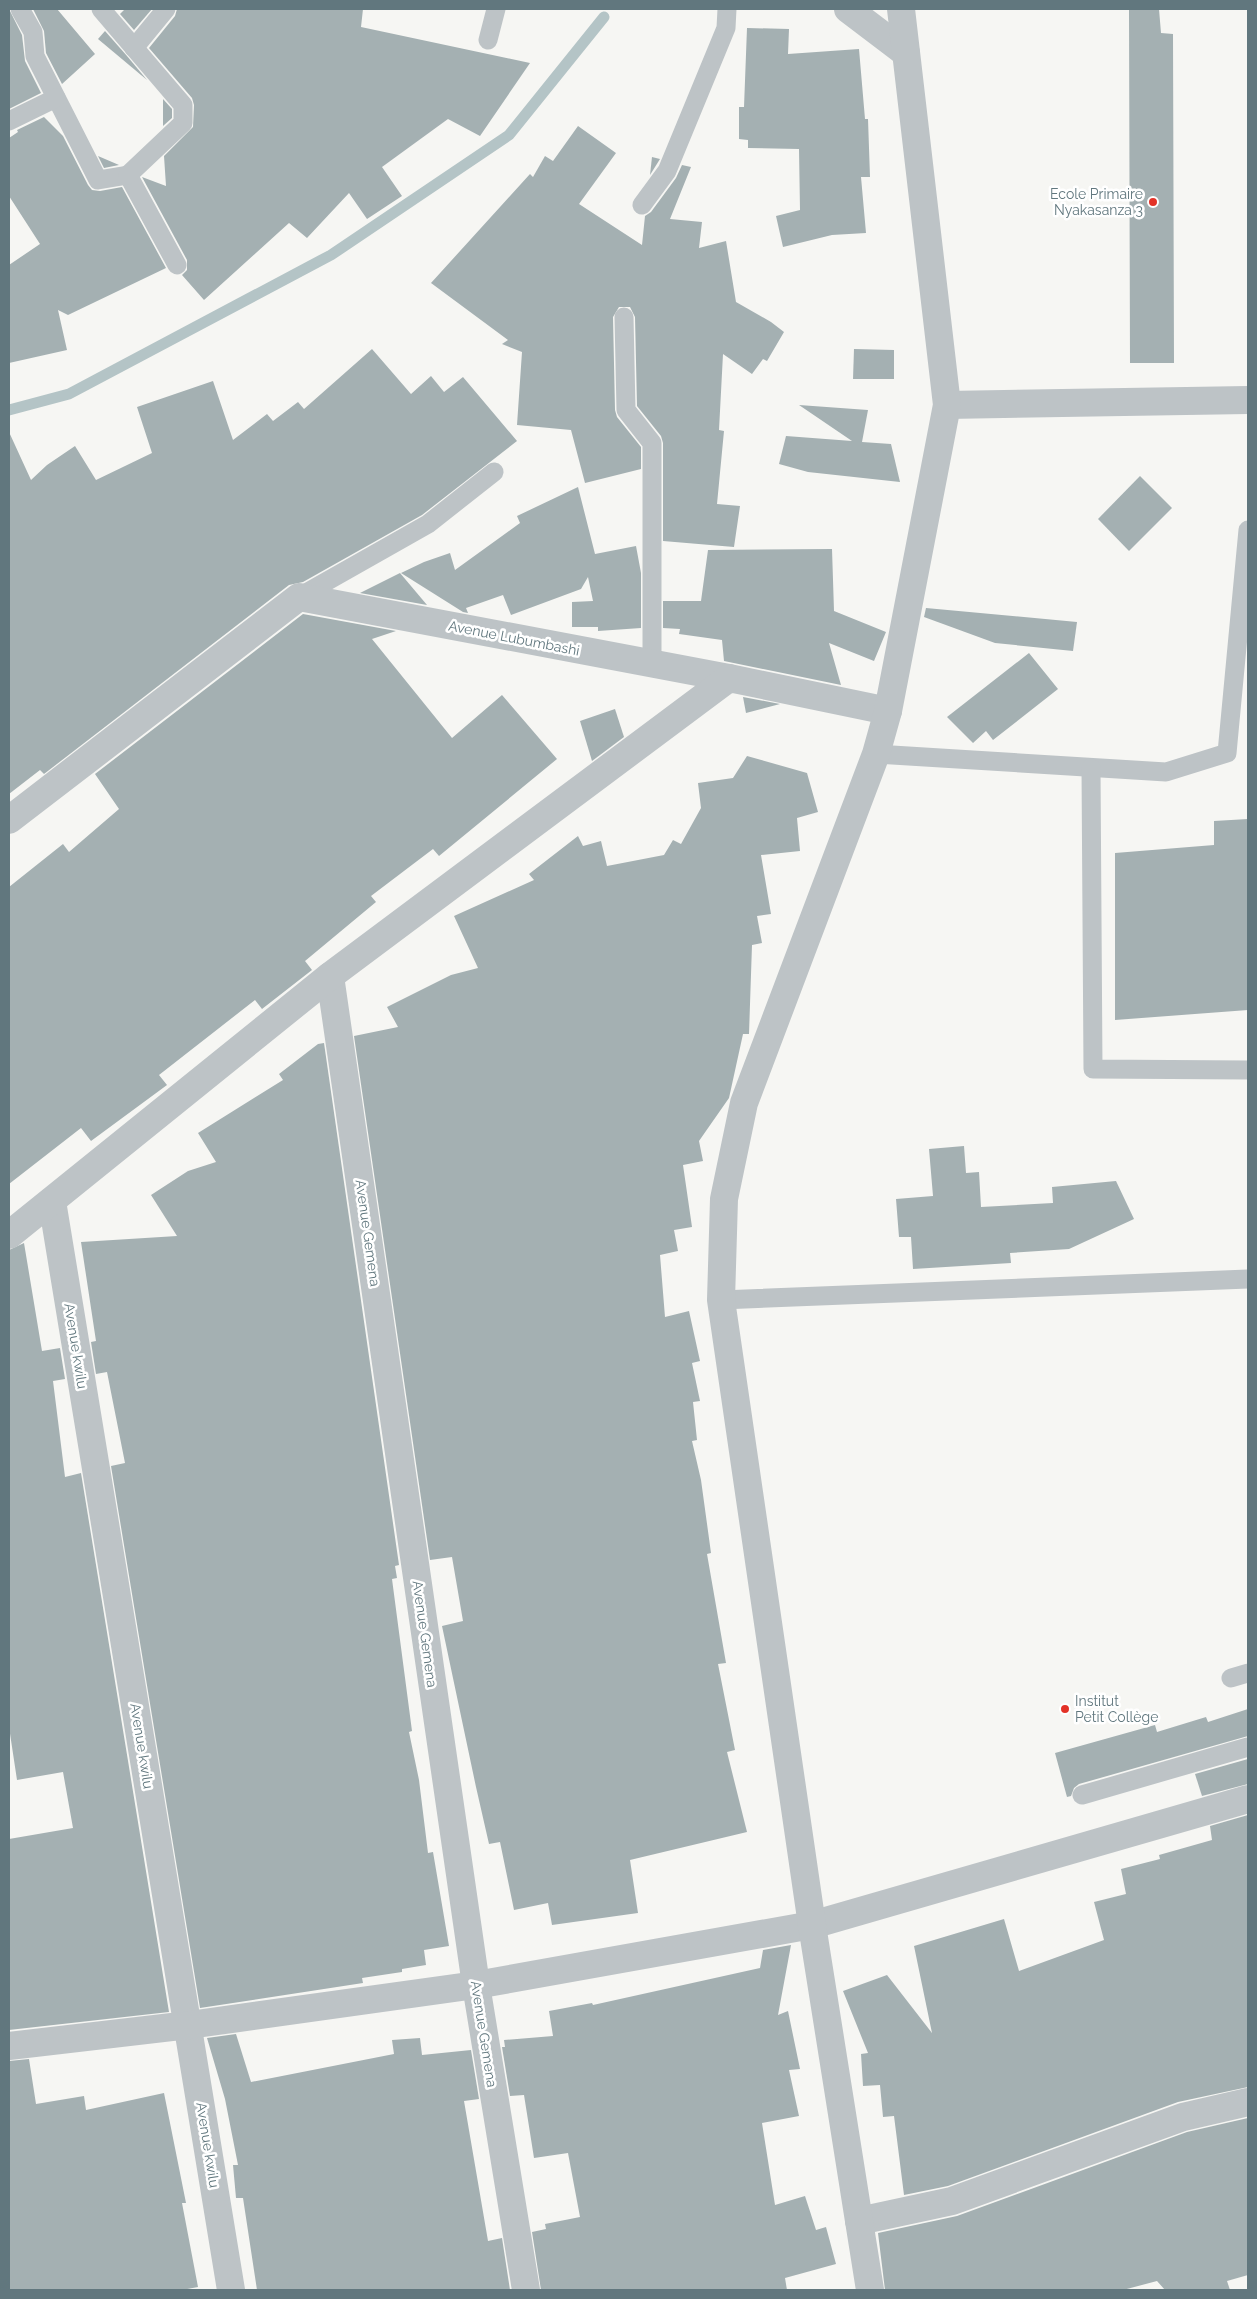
<svg xmlns="http://www.w3.org/2000/svg" width="1257" height="2299" viewBox="0 0 1257 2299" font-family="Raleway,sans-serif">
<style>
.lines{fill:none;stroke-linecap:round;stroke-linejoin:round}
.stream{stroke:#b4c4c6;stroke-width:11}
.building{fill:#a4b0b2}
.service{stroke:#bdc3c6;stroke-width:19}
.minor{stroke:#bdc3c6;stroke-width:28}
.tertiary{stroke:#bdc3c6;stroke-width:28}
.poi-dot{fill:#e33227;stroke:#fff;stroke-width:2}
.labels{text-anchor:middle;stroke-width:5;stroke-linejoin:round;paint-order:stroke}
.poi-label{font-size:14px;fill:#61777e;stroke:#fff;text-anchor:end}
.street-label{font-size:14px;fill:#61777e;stroke:#fff}
</style>
<rect width="100%" height="100%" fill="#f6f6f3"/>
<g class="lines">
<path class="stream" d="M9,410L69,394L331,255L509,135L604,17"/>
</g>
<g class="building">
<path d="M9,9L22,35L25,61L41,93L9,109Z"/>
<path d="M33,9H57L95,54L62,84L46,53L44,31Z"/>
<path d="M125,9H152L134,30L120,14Z"/>
<path d="M177,9H363L361,27L530,63L480,136L448,119L382,167L402,196L367,219L349,193L307,238L289,223L204,300L182,275L187,270V260L142,177L166,186L164,156L193,127L194,105L192,98L149,48L175,16Z"/>
<path d="M1129,9H1159L1161,33L1173,34L1174,363H1130Z"/>
<path d="M747,28L789,29L788,54L859,49L865,119H868L870,177H861L866,233L832,235L783,247L776,216L800,210L799,149L748,148V140L739,139V107H744Z"/>
<path d="M105,31L127,56L147,80L98,39Z"/>
<path d="M163,99L172,109V118L163,126Z"/>
<path d="M44,117L63,136L88,185L92,190L100,191L122,187L166,268L68,315L58,310L67,350L9,363V265L40,244L9,196V138L18,132L17,130Z"/>
<path d="M578,126L616,153L579,204L642,245L645,216L651,212L676,178L682,165L691,167L670,219L702,222L699,248L726,241L736,302L771,322L784,332L767,361L763,359L752,374L723,354L719,430L724,431L717,504L740,506L734,547L663,541V443L661,436L637,406L635,317L630,307H619L613,317L615,410L617,417L641,447V469L585,483L571,430L517,425L522,352L502,344L508,340L431,283L530,174L533,177L545,156L553,161Z"/>
<path d="M98,156L119,165L104,168Z"/>
<path d="M652,157L660,159L650,175Z"/>
<path d="M372,349L411,394L431,376L444,392L463,377L517,441L422,515L303,582L289,585L44,774L40,770L9,794V432L31,480L47,465L75,446L96,480L152,453L137,407L213,381L233,440L267,414L273,421L298,402L304,409Z"/>
<path d="M854,349L894,350V379H853Z"/>
<path d="M799,405L868,410L862,442L891,444L900,482L808,472L779,464L786,436L852,441Z"/>
<path d="M1140,476L1172,508L1129,551L1098,519Z"/>
<path d="M578,487L595,554L636,546L641,573V628L598,631V627H572V602L593,601L588,577L581,589L511,615L503,595L466,608L468,613L463,612L401,573L424,562L450,553L455,570L520,523L517,516Z"/>
<path d="M832,549L834,611L886,632L874,661L829,643L841,685L724,661L722,640L679,634L680,629L663,628V601H701L708,550Z"/>
<path d="M400,573L427,605L360,593Z"/>
<path d="M926,608L1077,622L1073,651L995,643L924,617Z"/>
<path d="M303,614L396,631L372,639L452,738L502,695L557,759L439,856L433,849L371,896L376,902L305,961L312,970L262,1009L255,1000L159,1075L167,1085L91,1141L81,1128L9,1184V887L63,844L69,852L119,809L95,774Z"/>
<path d="M1029,653L1058,689L993,740L986,731L973,743L947,717Z"/>
<path d="M743,697L780,704L746,713Z"/>
<path d="M615,709L624,737L592,761L580,721Z"/>
<path d="M747,756L807,773L818,812L797,818L800,851L761,855L771,914L757,916L762,943L752,945L749,1034H743L729,1098L699,1141L703,1161L683,1165L692,1227L674,1230L678,1251L660,1255L665,1317L689,1311L700,1361L692,1363L700,1401L693,1402L697,1440L692,1441L701,1480L711,1553L707,1554L726,1663L718,1664L735,1750L727,1752L747,1832L630,1860L638,1913L552,1925L548,1903L514,1910L500,1842L489,1844L476,1787L442,1626L463,1621L452,1557L430,1560L354,1036L398,1027L387,1007L451,975L478,968L454,916L534,880L529,874L578,836L583,846L601,841L607,866L664,855L673,840L681,844L701,808L698,783L733,778Z"/>
<path d="M1248,819V1010L1115,1020V853L1214,845V821Z"/>
<path d="M324,1043L399,1565L395,1566L397,1578L392,1579L412,1731L409,1732L419,1780L428,1853L433,1852L449,1946L424,1950L426,1965L402,1969V1972L362,1978L363,1983L200,2008L111,1466L125,1463L107,1372L96,1374L91,1342L96,1341L81,1242L177,1236L151,1195L188,1171L216,1162L198,1133L283,1080L279,1074L318,1044Z"/>
<path d="M964,1146L966,1173L979,1172L981,1207L1053,1203L1052,1187L1116,1181L1134,1219L1069,1249L1010,1253L1011,1263L913,1269L911,1237H899L896,1199L933,1196L929,1149Z"/>
<path d="M24,1243L42,1351L60,1348L65,1379L53,1381L65,1477L81,1473L169,2012L9,2030V1839L73,1828L63,1772L17,1780L9,1727V1250Z"/>
<path d="M1248,1709V1736L1079,1784L1074,1788L1071,1796L1067,1797L1055,1753L1155,1725L1157,1732L1206,1717L1208,1722Z"/>
<path d="M1248,1759V1784L1202,1796L1195,1774Z"/>
<path d="M1248,1815V2087L1178,2102L948,2186L904,2195L894,2116L883,2117L880,2085L863,2086L861,2054L868,2053L843,1991L887,1975L932,2033L914,1946L1004,1919L1019,1971L1104,1940L1094,1902L1126,1894L1121,1869L1160,1859L1159,1855L1212,1840L1210,1826Z"/>
<path d="M791,1945L778,2015L788,2011L800,2069L789,2070L799,2116L762,2123L775,2205L805,2196L816,2230L826,2227L836,2264L785,2278L787,2290H541L532,2232L546,2229L545,2224L580,2217L568,2153L534,2158L524,2095L510,2096L502,2047H505L504,2040L553,2036L549,2011L592,2003L593,2005L760,1968L763,1950Z"/>
<path d="M236,2034L251,2082L394,2054L392,2040L420,2038L422,2055L471,2050L479,2099L464,2101L488,2241L502,2238L510,2290H257L243,2198H236L233,2165H238L225,2099L207,2038Z"/>
<path d="M29,2059L36,2104L84,2096L86,2110L164,2093L186,2203H182L198,2287L182,2290H9V2061Z"/>
<path d="M1248,2118V2275L1227,2281L1230,2290H1165L1157,2281L1123,2290H885L878,2233L957,2216L1187,2132Z"/>
</g>
<g class="lines">
<g class="service">
<path d="M20,9L33,32L35,56L98,180L128,175L177,265"/>
<path d="M101,9L183,105V123L128,175"/>
<path d="M488,40L496,9"/>
<path d="M134,48L166,9"/>
<path d="M9,121L56,98"/>
<path d="M642,205L667,171L726,28L727,9"/>
<path d="M624,317L626,410L652,443V664"/>
<path d="M299,597L428,524L494,472"/>
<path d="M876,754L1166,772L1227,753L1248,530"/>
<path d="M1091,768L1093,1069L1248,1070"/>
<path d="M721,1300L1248,1279"/>
<path d="M1231,1678L1248,1673"/>
<path d="M1082,1795L1248,1747"/>
</g>
<g class="minor">
<path d="M848,9L906,53"/>
<path d="M947,405L1248,400"/>
<path d="M9,820L299,597L729,678"/>
<path d="M330,976L476,1985L526,2290"/>
<path d="M52,1201L231,2290"/>
<path d="M9,1235L330,976L729,678L888,711"/>
<path d="M9,2046L189,2025L476,1985L812,1925L1248,1799"/>
<path d="M859,2221L952,2201L1183,2117L1248,2102"/>
</g>
<path class="tertiary" d="M870,2290L812,1925L721,1300L724,1199L744,1103L876,754L888,711L947,405L901,9"/>
</g>
<g class="poi-dot">
<circle cx="1153" cy="202" r="5"/>
<circle cx="1065" cy="1709" r="5"/>
</g>
<g class="labels">
<g class="poi-label">
<text x="1143" y="199">Ecole Primaire<tspan x="1143" dy="16">Nyakasanza 3</tspan></text>
<text x="1075" y="1706" text-anchor="start">Institut<tspan x="1075" dy="16">Petit Collège</tspan></text>
</g>
<g class="street-label">
<text transform="translate(514 638) rotate(11)" y="5">Avenue Lubumbashi</text>
<text transform="translate(368 1233) rotate(82)" y="5">Avenue Gemena</text>
<text transform="translate(76 1346) rotate(81)" y="5">Avenue kwilu</text>
<text transform="translate(425 1634) rotate(82)" y="5">Avenue Gemena</text>
<text transform="translate(142 1746) rotate(81)" y="5">Avenue kwilu</text>
<text transform="translate(484 2034) rotate(81)" y="5">Avenue Gemena</text>
<text transform="translate(208 2145) rotate(81)" y="5">Avenue kwilu</text>
</g>
</g>
<rect width="1257" height="2299" fill="none" stroke="#61777e" stroke-width="20"/>
</svg>
